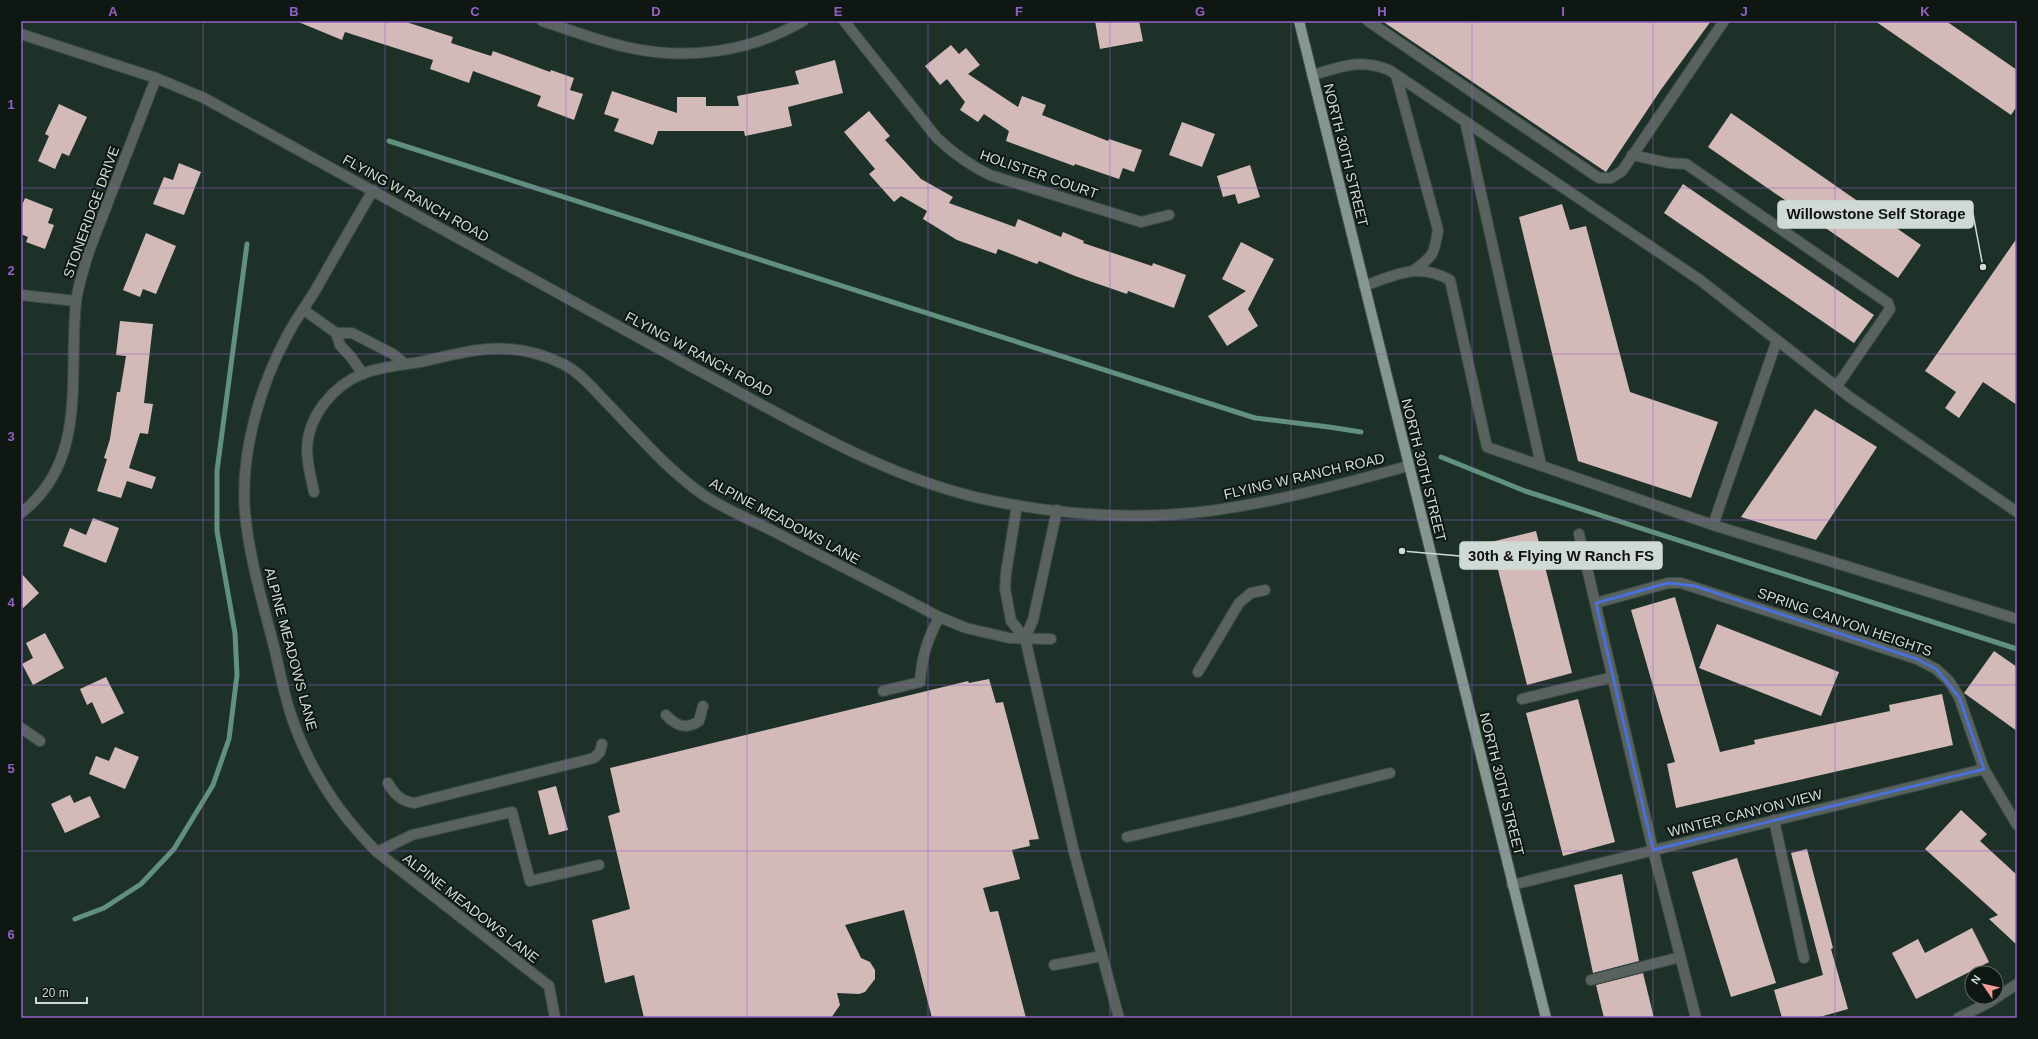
<svg xmlns="http://www.w3.org/2000/svg" width="2038" height="1039" viewBox="0 0 2038 1039" font-family="Helvetica,sans-serif">
<style>
.lines{fill:none;stroke-linecap:round;stroke-linejoin:round}
.stream{stroke:#61907e;stroke-width:5}
.building{fill:#d3bab9}
.minor-casing{stroke:#3a4c45;stroke-width:12}
.major-casing{stroke:#3a4c45;stroke-width:12}
.minor{stroke:#59625e;stroke-width:10}
.major{stroke:#85978f;stroke-width:10}
.marked{fill:none;stroke:#4a71d7;stroke-width:3;stroke-linejoin:round}
.grid{fill:none;stroke:#9460c6;stroke-width:1;stroke-opacity:0.55}
.labels{text-anchor:middle;stroke-width:4;stroke-linejoin:round;paint-order:stroke}
.street-label{font-size:14px;fill:#cfdad5;stroke:#0f1713}
.leader{fill:none;stroke:#cfdad5;stroke-width:1.5}
.callout-dot{fill:#cfdad5;stroke:#0f1713;stroke-width:1.5}
.callout{fill:#cfdad5;stroke:#cfdad5;stroke-width:1.5}
.callout-label{font-size:15px;text-anchor:middle;font-weight:bold;fill:#111}
.neatline{fill:none;stroke:#9460c6;stroke-width:1.5}
.grid-label{font-size:13px;text-anchor:middle;font-weight:bold;fill:#9460c6}
</style>
<rect width="100%" height="100%" fill="#1e3129"/>
<g class="lines">
<g class="stream">
<path d="M389,141L1255,418L1329,427L1361,432"/>
<path d="M1441,457L1525,491L2017,649"/>
<path d="M75,919L104,908L141,884L174,849L213,785L229,739L237,675L235,633L217,531V471L247,244"/>
</g>
</g>
<g class="building">
<path d="M296,21H403L453,37L451,43L491,56L493,51L550,72L551,70L574,78L570,90L583,94L574,120L537,106L541,96L473,71L469,83L430,69L433,60L345,32L342,40Z"/>
<path d="M1095,21H1139L1143,41L1100,49Z"/>
<path d="M1382,21H1711L1660,91L1606,172Z"/>
<path d="M1875,21H1946L2017,70V106L2011,115Z"/>
<path d="M951,45L959,54L966,48L980,65L968,74L1018,107L1022,96L1046,105L1042,115L1108,141L1109,139L1142,150L1134,172L1123,168L1119,179L1075,164L1074,166L1006,141L1009,131L984,114L978,122L960,110L965,102L947,79L940,85L925,66Z"/>
<path d="M835,60L843,93L788,107L792,126L745,136L744,131H658L653,145L614,131L619,119L604,114L612,91L677,113V97H706V106H739L737,96L799,84L795,71Z"/>
<path d="M59,104L87,117L69,156L62,153L55,169L38,161L49,136L45,134Z"/>
<path d="M869,111L890,136L885,140L921,179L953,197L949,203L1015,227L1018,219L1061,237L1063,232L1084,241L1083,243L1152,266L1153,263L1186,275L1174,308L1128,291L1127,294L1075,276L1039,261L1037,264L998,249L996,254L957,240L923,219L927,211L901,196L894,202L869,174L875,169L844,132Z"/>
<path d="M1731,113L1921,245L1898,278L1708,147Z"/>
<path d="M1182,122L1215,134L1202,167L1169,155Z"/>
<path d="M179,163L201,172L184,215L153,204L164,177L173,180Z"/>
<path d="M1250,165L1260,197L1238,204L1235,194L1223,197L1217,176Z"/>
<path d="M1683,184L1874,315L1854,343L1664,213Z"/>
<path d="M25,198L53,209L48,223L54,225L45,249L26,242L28,237L21,234V208Z"/>
<path d="M1562,204L1570,230L1586,226L1630,392L1718,422L1691,498L1578,461L1519,217Z"/>
<path d="M146,233L176,246L156,294L143,289L140,297L123,290Z"/>
<path d="M2017,238V405L1983,382L1959,418L1945,408L1956,392L1925,371Z"/>
<path d="M1241,242L1274,259L1248,309L1258,326L1227,346L1208,316L1246,291L1222,279Z"/>
<path d="M120,321L153,324L144,403L153,404L148,434L140,433L129,468L156,477L152,489L127,481L121,498L97,491L107,459L104,458L110,439L117,392H120L126,356L116,355Z"/>
<path d="M1815,409L1877,447L1816,540L1741,517Z"/>
<path d="M93,518L119,528L106,563L63,546L70,528L86,535Z"/>
<path d="M1536,531L1572,673L1527,685L1491,542Z"/>
<path d="M21,573L39,593L21,610Z"/>
<path d="M1675,597L1720,752L1755,744L1754,740L1890,711L1889,705L1942,694L1953,745L1676,808L1667,764L1675,762L1631,610Z"/>
<path d="M1717,624L1839,672L1821,716L1699,668Z"/>
<path d="M45,633L64,668L33,685L22,664L33,658L26,643Z"/>
<path d="M1994,651L2017,667V731L1964,693Z"/>
<path d="M106,677L124,713L102,724L92,702L87,705L80,689Z"/>
<path d="M989,679L996,703L1003,702L1039,839L1029,840L1030,846L1012,850L1020,879L983,888L990,912L998,911L1026,1018H932L904,910L845,925L861,958L870,962L875,970V979L865,992L859,994L837,993L840,1005L831,1018H644L634,975L605,983L592,920L630,909L608,816L620,812L610,768L968,681L969,683Z"/>
<path d="M1578,699L1615,842L1563,856L1526,713Z"/>
<path d="M115,747L139,757L125,789L89,774L96,756L109,761Z"/>
<path d="M556,786L568,830L549,835L538,791Z"/>
<path d="M70,795L74,803L90,796L100,817L65,833L51,804Z"/>
<path d="M1961,810L1987,834L1980,841L2017,875V945L1989,919L1998,915L1925,849Z"/>
<path d="M1807,849L1833,948L1831,949L1848,1009L1816,1018H1782L1774,990L1823,975L1791,853Z"/>
<path d="M1737,858L1776,983L1731,997L1692,872Z"/>
<path d="M1622,874L1639,961L1593,973L1574,885Z"/>
<path d="M1972,928L1989,962L1916,999L1892,953L1918,939L1925,953Z"/>
<path d="M1643,973L1654,1018H1604L1596,985Z"/>
</g>
<g class="lines">
<defs>
<g id="minor">
<path d="M542,21C570,30 598,41 626,47C687,61 750,52 803,21"/>
<path d="M844,21L937,138C954,154 969,165 990,175L1141,222L1169,215"/>
<path d="M1368,21L1599,178H1611L1622,171L1724,21"/>
<path d="M21,34L156,78L204,98C368,187 530,279 694,368C788,418 887,480 993,501C1063,515 1138,520 1209,511C1276,502 1343,484 1408,466"/>
<path d="M1312,75C1342,67 1359,58 1389,70L1700,280L1851,398L2017,512"/>
<path d="M1396,75L1438,230C1434,254 1434,256 1414,270"/>
<path d="M1465,121L1541,465"/>
<path d="M1632,155L1669,163L1686,164L1888,303L1890,309L1837,386"/>
<path d="M373,190C354,223 334,257 315,291C306,305 296,319 288,334C260,385 240,454 245,512C249,559 264,606 275,651C280,672 284,694 291,715C308,767 338,813 377,852L549,986L555,1018"/>
<path d="M1364,286C1396,275 1417,262 1450,280L1487,447L1713,525L2017,619"/>
<path d="M21,295L76,301"/>
<path d="M304,310L336,333H352L393,354L405,364"/>
<path d="M336,333L340,345L351,357L363,374"/>
<path d="M314,492C311,478 307,464 307,449C308,416 333,386 362,374C381,366 405,365 425,361C477,349 511,339 563,364C581,373 594,390 608,404C638,435 667,469 702,494C722,508 751,520 773,531C828,560 884,587 939,617L966,628L1009,638L1051,639"/>
<path d="M1017,505L1006,573L1005,588L1011,621L1025,638L1074,852L1119,1018"/>
<path d="M21,513C89,460 68,376 76,302C77,290 82,276 85,264C91,243 101,222 108,202C124,160 140,119 156,78"/>
<path d="M1713,525L1777,340"/>
<path d="M1579,534L1653,850L1696,1018"/>
<path d="M1596,603L1668,583H1681L1917,659L1936,669L1949,681L1959,697L1984,769L2017,825"/>
<path d="M1025,638L1033,620L1057,510"/>
<path d="M1198,672L1239,603L1251,593L1265,590"/>
<path d="M883,691L920,682C922,655 927,641 939,617"/>
<path d="M1522,699L1613,677"/>
<path d="M666,715C676,726 686,730 699,721L703,706"/>
<path d="M21,728L40,741"/>
<path d="M388,783C394,794 401,801 414,803L594,758L600,752L602,744"/>
<path d="M1774,820L1804,958"/>
<path d="M1127,837L1236,812L1390,773"/>
<path d="M377,852L412,835L512,812L530,881L599,865"/>
<path d="M1512,885L1984,769"/>
<path d="M1054,965L1102,956"/>
<path d="M1591,980L1680,957"/>
<path d="M1958,1018L1988,1003L2017,984"/>
</g>
<path id="major" d="M1299,21L1546,1018"/>
</defs>
<use href="#minor" class="minor-casing"/>
<use href="#major" class="major-casing"/>
<use href="#minor" class="minor"/>
<use href="#major" class="major"/>
</g>
<path class="marked" d="M1668,583L1695,586L1917,659L1936,669L1959,697L1984,769L1653,850L1596,603Z"/>
<path class="grid" d="M203,21V1018M385,21V1018M566,21V1018M747,21V1018M928,21V1018M1110,21V1018M1291,21V1018M1472,21V1018M1653,21V1018M1835,21V1018M21,188H2017M21,354H2017M21,520H2017M21,685H2017M21,851H2017"/>
<g class="labels">
<g class="street-label">
<text transform="translate(1346 155) rotate(76)" y="5">NORTH 30TH STREET</text>
<text transform="translate(1039 174) rotate(19)" y="5">HOLISTER COURT</text>
<text transform="translate(416 198) rotate(29)" y="5">FLYING W RANCH ROAD</text>
<text transform="translate(91 212) rotate(-70)" y="5">STONERIDGE DRIVE</text>
<text transform="translate(699 354) rotate(28)" y="5">FLYING W RANCH ROAD</text>
<text transform="translate(1424 470) rotate(76)" y="5">NORTH 30TH STREET</text>
<text transform="translate(1304 476) rotate(-13)" y="5">FLYING W RANCH ROAD</text>
<text transform="translate(785 521) rotate(28)" y="5">ALPINE MEADOWS LANE</text>
<text transform="translate(1845 622) rotate(19)" y="5">SPRING CANYON HEIGHTS</text>
<text transform="translate(291 649) rotate(75)" y="5">ALPINE MEADOWS LANE</text>
<text transform="translate(1502 784) rotate(76)" y="5">NORTH 30TH STREET</text>
<text transform="translate(1745 813) rotate(-14)" y="5">WINTER CANYON VIEW</text>
<text transform="translate(471 908) rotate(38)" y="5">ALPINE MEADOWS LANE</text>
</g>
</g>
<path class="leader" d="M1983 267L1973 214M1402 551L1460 556"/>
<g class="callout-dot">
<circle cx="1983" cy="267" r="4"/>
<circle cx="1402" cy="551" r="4"/>
</g>
<g class="callout">
<rect x="1778" y="201" width="195" height="27" rx="4"/>
<rect x="1460" y="542" width="202" height="27" rx="4"/>
</g>
<g class="callout-label">
<text x="1876" y="219">Willowstone Self Storage</text>
<text x="1561" y="561">30th &amp; Flying W Ranch FS</text>
</g>
<rect width="2038" height="1039" fill="none" stroke="#0f1713" stroke-width="44"/>
<g transform="translate(1984 985) rotate(304)"><circle r="19" fill="#0f1713" stroke="#5c6561"/>
<path d="M0-3L7 15L0 10L-7 15Z" fill="#f59b9a"/>
<text y="-6" font-size="11" font-weight="bold" text-anchor="middle" fill="#cfdad5">N</text>
</g>
<path d="M36 997v6h51v-6" fill="none" stroke="#cfdad5" stroke-width="2"/>
<text x="42" y="997" font-size="12" fill="#cfdad5" stroke="#0f1713" stroke-width="3" paint-order="stroke">20 m</text>
<rect x="22" y="22" width="1994" height="995" class="neatline"/>
<g class="grid-label">
<text x="113" y="16">A</text>
<text x="294" y="16">B</text>
<text x="475" y="16">C</text>
<text x="656" y="16">D</text>
<text x="838" y="16">E</text>
<text x="1019" y="16">F</text>
<text x="1200" y="16">G</text>
<text x="1382" y="16">H</text>
<text x="1563" y="16">I</text>
<text x="1744" y="16">J</text>
<text x="1925" y="16">K</text>
<text x="11" y="109">1</text>
<text x="11" y="275">2</text>
<text x="11" y="441">3</text>
<text x="11" y="607">4</text>
<text x="11" y="773">5</text>
<text x="11" y="939">6</text>
</g>
</svg>
